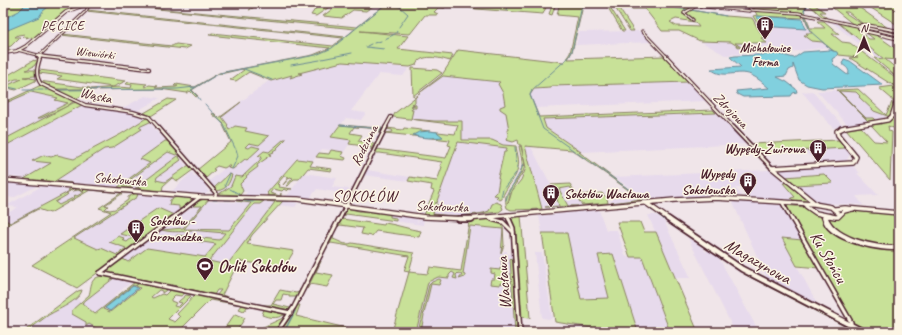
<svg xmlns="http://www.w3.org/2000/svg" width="902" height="335" viewBox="0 0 902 335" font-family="Caveat,sans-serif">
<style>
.built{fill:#e7daec}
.green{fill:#c8e198;stroke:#898062;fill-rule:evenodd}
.water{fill:#81d0de;stroke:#6b8996}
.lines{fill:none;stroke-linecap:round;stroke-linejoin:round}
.stream-far1{stroke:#6b8996;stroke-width:1}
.stream{stroke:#6b8996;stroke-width:1.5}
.minor-far3-casing{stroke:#4a1f2b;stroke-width:3.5}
.minor-far2-casing{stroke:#4a1f2b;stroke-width:4.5}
.minor-far1-casing{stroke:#4a1f2b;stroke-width:5.5}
.minor-casing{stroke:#4a1f2b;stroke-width:6}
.tertiary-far3-casing{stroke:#4a1f2b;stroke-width:4}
.tertiary-far2-casing{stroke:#4a1f2b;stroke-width:5.5}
.tertiary-far1-casing{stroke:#4a1f2b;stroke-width:6}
.tertiary-casing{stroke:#4a1f2b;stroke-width:8}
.motorway-casing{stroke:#4a1f2b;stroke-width:3}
.minor-far3{stroke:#fcf5e5;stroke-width:1.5}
.minor-far2{stroke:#fcf5e5;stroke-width:2}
.minor-far1{stroke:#fcf5e5;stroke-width:2.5}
.minor{stroke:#fcf5e5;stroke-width:3}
.tertiary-far3{stroke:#fcf5e5;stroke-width:2}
.tertiary-far2{stroke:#fcf5e5;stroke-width:3}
.tertiary-far1{stroke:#fcf5e5;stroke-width:3.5}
.tertiary{stroke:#fcf5e5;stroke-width:4.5}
.motorway{fill:#fcf5e5;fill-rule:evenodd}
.labels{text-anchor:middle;stroke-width:3;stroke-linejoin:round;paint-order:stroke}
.far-poi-label{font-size:12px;font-weight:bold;fill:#4a1f2b;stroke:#fcf5e5}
.far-street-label{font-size:12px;fill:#4a1f2b;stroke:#fcf5e5}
.far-quarter-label{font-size:13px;letter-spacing:1px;fill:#4a1f2b;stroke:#fcf5e5}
.street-label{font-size:14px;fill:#4a1f2b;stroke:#fcf5e5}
.poi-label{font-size:14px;font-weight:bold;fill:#4a1f2b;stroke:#fcf5e5;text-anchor:end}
.quarter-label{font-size:16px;letter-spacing:1px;fill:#4a1f2b;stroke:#fcf5e5}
.near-street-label{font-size:17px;fill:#4a1f2b;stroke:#fcf5e5}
.near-poi-label{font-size:17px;font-weight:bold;fill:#4a1f2b;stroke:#fcf5e5;text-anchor:start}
</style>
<rect width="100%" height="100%" fill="#f0e5e9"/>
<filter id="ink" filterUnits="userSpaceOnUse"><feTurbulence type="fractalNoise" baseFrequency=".025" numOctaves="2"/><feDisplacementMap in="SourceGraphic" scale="8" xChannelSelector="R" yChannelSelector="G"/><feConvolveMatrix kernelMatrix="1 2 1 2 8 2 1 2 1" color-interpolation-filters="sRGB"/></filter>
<g filter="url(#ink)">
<g class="built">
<path d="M705,3H743L748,11L702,7Z"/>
<path d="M772,12L785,17L756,16L762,24L809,29L813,33L809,35L812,41L822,42L829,47L775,54L756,55L748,49L740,50H739L744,54L725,55L700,41L766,43L760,37L757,26L750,15L757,16L756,13Z"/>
<path d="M830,21L837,22L884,59L877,58Z"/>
<path d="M639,31L652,42L576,45L579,32H580Z"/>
<path d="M342,62L409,68L403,76L379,74L351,111L366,113L361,120L346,118L331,137L352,140L344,152L322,149L313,161L296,159L265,195H245L247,192H243L222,193L219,191H217L208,182L225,168L230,169L239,157L225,123L220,117L270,80Z"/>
<path d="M442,75L498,82L504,93L513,146L509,145L498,203L494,213L454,216L431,215L458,125L393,117Z"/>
<path d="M689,82L705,101L535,108L530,95L534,89L551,88L552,86Z"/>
<path d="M41,85L74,101L73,102H77L3,141V103Z"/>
<path d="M858,89L886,116L880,120L848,125L817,91Z"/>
<path d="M812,91L843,126L833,128L802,92Z"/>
<path d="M145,96L160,98L137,111L121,109Z"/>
<path d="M80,106L95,109L132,113L144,115L143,117L147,118L74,159L44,180L3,176V147Z"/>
<path d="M716,113L747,144L581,152L546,128L543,119Z"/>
<path d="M148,121L165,141L141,159L172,149L186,166L156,190L54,181Z"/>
<path d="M525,146L531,147L551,185L570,184L582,205L546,208L541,207Z"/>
<path d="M846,148L850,154L846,162L820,163H818L803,150Z"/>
<path d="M853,166L860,173H857L878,195L856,196L863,205L820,203L815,201L794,185L833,182L824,175L785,177L778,170Z"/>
<path d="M367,170L410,177L408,181L364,175Z"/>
<path d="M770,170L788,185L802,201L746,197L741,188H735L742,196L724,194V196L646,199L614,177Z"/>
<path d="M192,172L194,176H197L207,186L205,187L209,192L205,194L172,191Z"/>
<path d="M304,173L337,178L332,187L349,189L347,194L317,189L310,198L287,196Z"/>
<path d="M3,182L18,184L39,185L13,198L3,196Z"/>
<path d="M42,186L71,190L3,228V216L18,207L6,206Z"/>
<path d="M77,189L90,190L62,206L54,202Z"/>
<path d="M630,191L641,199L611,203L612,198L605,193Z"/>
<path d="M137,195L189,200V204L159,226L142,219L148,235L135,243V245L117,258L73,237Z"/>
<path d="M201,201L253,203L285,201L298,203L295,207L279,205L270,215L249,240L236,268L203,263L178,287L107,273V270Z"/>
<path d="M732,201L782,205L789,217L788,218L791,220L802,240L782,238L819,307L768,280Z"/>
<path d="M599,210L606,230H617L625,255L627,257H642L670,332H638L613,254L598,255L609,298H581L567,234L542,233L539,216Z"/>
<path d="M387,214L418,219L417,223L420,219H424L423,225L385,220Z"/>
<path d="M648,215H656L664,221L691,278H675Z"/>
<path d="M469,221L503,226L501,253H504V251H507V254H512L517,332H415L430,267L461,271Z"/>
<path d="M688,238L705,249L704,250L706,252L708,250L719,258L759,332H735Z"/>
<path d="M535,253H542L552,318L550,319L542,318Z"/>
<path d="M114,278L125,282H131L114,296L116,297L134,282L145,285L114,312L174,332H25L74,296L82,303Z"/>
</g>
<g class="green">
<path d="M3,3H89L64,12L33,39H31L32,37L26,39L28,37H22L25,34L18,35L15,37H20L11,46L6,48L11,50L3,53Z"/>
<path d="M99,3L357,27L387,3H622L625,6L618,7L634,31H630L614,6L610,7L625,31H622L607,6H583L572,52L568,59L665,56L689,82L552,86L551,88L534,89L530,95L539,117L713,110L716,113L543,119L546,128L581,152H579L644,201L611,203L641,199L572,150L525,146L542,209L511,210L507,208C501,189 516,188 521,171C524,163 520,154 519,146H521C527,171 526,167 513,188C509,193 510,199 507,203L509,201L512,191L521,180L526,168L521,145H519L518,140L513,142L506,140L508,136L507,130H509L506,113L500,109V107L505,105L503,93L498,84L500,82L443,76L418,94L442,75L458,50L564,62L570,53L578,17L557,15L559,6H555L552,15L549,14L552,6L547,5L543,14L476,9L459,5L443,4L442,7L445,8H438L434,12L438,14L436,15H425L410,34L360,31L408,36L398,49L453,55L450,61C440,58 421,53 416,65L410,67L342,62L299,73L302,74L290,78L292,75L271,81L249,72L236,81L230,80L244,70L242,69L216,75L192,90L198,96L196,97L190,91L187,93L160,89L93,90L75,99L53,90L90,89H51L47,86L50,85L46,86L39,81L90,88V89L118,87L131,88L132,85L126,84L128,82L147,84L144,86L146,87L149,85L158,86L155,87L157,88L176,87L178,86H174L176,84L195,87L219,73L313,55L330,48L209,35L212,33L333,46L343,38L86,11L87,10L345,37L355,29Z"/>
<path d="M260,3L317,7L320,3H377L366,11L353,10L342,18L323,16L338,5L331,6L316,16L311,15L316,8L261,3L249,10Z"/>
<path d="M626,3H689L688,5H690L691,3H705L702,7L694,6L682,14H685L691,10L726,16L752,18C757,26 758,31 765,37L761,38L767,43H735L744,49H742L731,42L700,41L679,31H662L645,9H631ZM676,19L695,22L699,27L676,26L670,22Z"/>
<path d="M745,3H893L899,5V10H894L899,15V26L865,4L853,3L888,28H887L899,32V34L863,27L862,26L881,27L863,24L848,12H844L862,24L854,25L828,4L815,5L825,12H820L828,19L824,18L808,4L804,10L806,14L753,10L749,8H755L748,6Z"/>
<path d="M751,10L802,14L803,18L757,16L762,23H757L753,16L757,15L755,11Z"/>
<path d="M804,15H806L810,28H825L817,21H824L839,34H832L842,42L850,43L899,80V89L895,101H892V99L879,88L894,86L850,58L858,57L839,55L822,42L812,41L804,35H808L806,33H812L809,29Z"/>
<path d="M837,22L857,26L862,31H859L869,39H874L865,32L875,34L899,51V60L884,59Z"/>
<path d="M62,34L172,46L176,44L191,46L185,49L61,35Z"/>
<path d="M874,58L885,59L899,71V79Z"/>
<path d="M39,59L34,66L26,70H35V76L23,77L36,79L35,81L16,90L3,87L22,79H16L3,84V75L10,74L34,60V61Z"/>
<path d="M412,68L437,70L442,73L413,96Z"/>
<path d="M39,70L126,81L113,87L57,79L62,76L39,73Z"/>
<path d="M41,85L74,101L66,107L41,118H38L68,103L55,100L58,98L31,92L6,103L7,104L3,106V103Z"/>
<path d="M858,89L886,115L892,102L893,107L890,117L874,111L859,97L860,96L856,92L839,91L866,118H873L876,121L870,123L837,90Z"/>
<path d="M418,95L415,98V103L411,104L416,105V108H414V105L411,106L413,107L411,110H413L411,119L434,121H462V140H492L503,145L516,146C517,153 520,161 518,168C516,180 505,187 502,199L500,200L496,198L498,196L494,195L497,192L499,179L498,178L504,152H506L507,148L458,142L437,201L438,202L435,203L440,207L435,206L433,214C448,216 476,217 489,211L492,204L496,202L501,204L503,209L499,212L459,216L424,215L434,191L431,190L432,185L408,181L410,177L437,181L442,167L440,166L442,162L380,153H375L373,155L376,149L446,158L451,146L448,145L450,140L385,133L383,135L384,133L393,132L392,130L386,129L387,126V128L403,130L404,128L455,134L458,125L393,117L395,113Z"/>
<path d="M168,99L176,100L151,116L144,113Z"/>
<path d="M899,99V130L888,126L889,131L892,132L890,180L846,129L861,127L874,141L887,142L871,125L881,124L893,118Z"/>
<path d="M77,102L82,105L3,147V140L73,103Z"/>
<path d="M241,102L222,117L228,125L227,126L229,130L235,126L247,128L245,131L269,136L259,145L249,143L245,147L249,148L252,146L260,148L247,160L245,159L233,169L228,168L230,166H228L224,168L217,166L213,169L215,170L205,179L197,170L231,142L223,125L224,124L212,114L214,113L219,118Z"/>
<path d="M148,117L152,121L139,127L142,129L112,148L104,149L55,181L71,183L24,179L51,163L32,161L44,155L51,157L57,155L74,159L121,134Z"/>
<path d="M340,125L379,128H382L379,134L381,129L354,127L350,133L362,135L358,141L374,143L371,150V147L349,144L351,140L331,137Z"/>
<path d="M284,139H286L277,148H278L273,151L274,152L269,154L271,155L266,158H267L257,165L258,167L246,176L247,177L240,184L243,191L240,195L219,194L231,186L235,176L242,177L260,160L262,157L258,156L264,151L269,152Z"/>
<path d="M839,140L849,150L845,148L759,153L751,144Z"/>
<path d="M165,141H169L179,154L176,155L168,152L131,179L134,181L130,180L123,185L133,186L132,188L118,187L150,163L140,159Z"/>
<path d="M331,150L343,152L341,156L346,158L345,160L316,157L319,153L329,154Z"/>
<path d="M178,156H181L179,157L181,160L157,177L156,180L165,182L189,165L193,170L178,181L172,178L163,186L162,191L135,188L140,187L138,186Z"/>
<path d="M297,159L313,161L310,166L332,169L331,171L308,168L299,179H294L288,186H286L293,178L290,177L283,185L289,177L284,176L277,184L280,185L279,187L292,189H289L287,191L284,189L282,191L273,189L270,193L280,196L281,193V196H267L268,194L267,193Z"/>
<path d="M229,174L232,175C229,184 227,189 217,191L214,188Z"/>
<path d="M824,174L833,183L794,185L785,177Z"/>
<path d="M783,183H787L808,201L793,200L791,198L795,197Z"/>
<path d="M570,184L577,195L602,193L607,198L608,203L582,205L570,187L559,189L568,206H578L545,207L559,206L556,195L551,185Z"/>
<path d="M74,187L75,188L66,193L68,194L67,195L55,202L59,205L75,197L74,196L75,195L77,196L84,192L78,190L73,191L78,188L132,193H123L105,205L108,206L105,209L110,210L115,209L128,200V197L136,193H138L137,197L74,238L98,249L101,248L117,255L126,248L109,242L118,236L124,238L122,240L127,242L133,237L120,234L158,208L174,215L182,209H179V206L169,205L170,200C178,195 186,196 192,200L191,203L139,241L135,243V245L77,288L32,265L111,212L99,208L121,193L90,190L50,213L38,209L4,227H3V218L10,223L70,191L68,190Z"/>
<path d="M204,199H209L184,229L229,230L251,203L236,201L237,200L264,201L260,204H254L209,261L227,265L275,202L267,201L289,200V201H283L252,235L247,244L294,251L285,266L291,267L290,269L239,261L222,295L231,298L216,296L221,290H217L214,295L173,285L107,273V270L123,259L128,262L147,248L205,257L216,244L175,238L177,235L219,240L225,233L190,230L188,232C179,231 172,233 162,230L183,228L202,206H193L197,202Z"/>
<path d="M784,205L805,207L823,216V220L826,224C849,238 871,254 899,250V332C881,332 865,335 852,321Z"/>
<path d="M347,208L359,211L390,214V217L396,218V221L346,214L344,217L343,216Z"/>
<path d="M854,211L899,215V246C881,252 837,237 828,219L839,218L846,212Z"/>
<path d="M521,216L530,318L522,317L516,232L512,220L514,217Z"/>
<path d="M342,219L384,225L385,223C398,225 408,229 421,231L419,237L376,231L372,236L361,234L363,228L340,225L338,227Z"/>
<path d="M488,219L499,222L503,226L504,245L501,253L503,229L470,226L463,274L465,275V277L459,279L462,275L458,273L456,275L457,279L453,278L455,274L452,272L449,275V278L438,277L428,282L416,332L400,329L399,332H392L409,272L404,271L409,256L331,243L329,245L334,236L333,239C340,241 344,246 352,243L414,253L409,272L428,274L430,267L461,271L469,222H459V221Z"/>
<path d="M617,222H640L644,232H656L698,332H670L642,257H630Z"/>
<path d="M542,233H567L581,299L609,298L598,255L613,254L638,332H617L555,322Z"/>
<path d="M782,238L802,240L819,268L797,266Z"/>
<path d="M501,257L503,258V271L507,282L506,284L500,283V285L490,284L491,279H494L495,274L491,273V269L500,270V268H502Z"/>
<path d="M511,258L513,259L517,332H515L510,259Z"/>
<path d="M321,261L316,272L333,275L327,287L310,284L307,289Z"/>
<path d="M745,273L861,332H857L846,327L744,274Z"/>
<path d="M104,276L124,280L114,278L82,303L95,314L135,282L139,283L135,286L133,285L103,309L110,312L140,288L136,286L139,283L168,289L162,293V291L159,290L151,297L153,298L162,294L165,295L171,289L185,293L181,296L175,295L171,299V301L176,303L174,306L178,307L182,303L178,302L179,301L186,295L191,296L168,319L175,322L180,317L177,314L195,295L248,306L244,311L239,309L242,305L210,300L178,332H98L100,330L89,324L86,326V322L72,314V310L89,295C92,286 89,277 104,276Z"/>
<path d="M439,279L441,280L439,285L431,284L424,314H423L424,315L421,332H418L429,285L432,282Z"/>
<path d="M300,289H302L298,297H289V295L283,294L281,300H276L273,304L290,308L293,305L289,310L262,305H271L280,290L296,293L299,292Z"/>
<path d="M82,290C80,301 56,310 47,316C40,321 33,327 26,332H23L78,291Z"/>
<path d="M298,305H300L296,316L363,332H279Z"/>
<path d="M264,309L287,315L275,332H268L261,328L285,317L284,315C276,319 270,318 262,315Z"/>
<path d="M235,314L245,318L236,332L223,330Z"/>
</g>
<g class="water">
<path d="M14,3H50L52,4L43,11L39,17L3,32V19L19,11L24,6Z"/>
<path d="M756,16L802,19L806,29L760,26L762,24Z"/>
<path d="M830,50L837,52L838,55L832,59L833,64L846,74L848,75C851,70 846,67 842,64L844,59L850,61L883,85L822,88L807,85L799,80L793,64V68L789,70L786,76L777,77L787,82L796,89L797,92L793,93L791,96L743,97L737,94L736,91L769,88C763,83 758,78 751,75C738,69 723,80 711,69L741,67L730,57L735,56L779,54L794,58L803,52Z"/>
<path d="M429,131L437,132L443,137C434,138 423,139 413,135L419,132Z"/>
<path d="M133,286L138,288L110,311L105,308Z"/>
</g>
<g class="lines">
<g class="stream-far1">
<path d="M649,3L688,10"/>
<path d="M882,3L888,4"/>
<path d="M582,5L583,3"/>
<path d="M331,6L335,3"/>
<path d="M582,6L572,51L569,57L532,90L530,95L543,129L644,200"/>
<path d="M583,6H595"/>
<path d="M597,6H605"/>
<path d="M607,6H613"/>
<path d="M615,6H621"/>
<path d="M623,6H628"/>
<path d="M630,6H632"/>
<path d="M634,6L639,7"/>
<path d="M641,7H649"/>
<path d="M506,10L508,3"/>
<path d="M691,10L726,16"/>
<path d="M805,13L804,10L807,7V3"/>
<path d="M805,15L810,31L833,51"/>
<path d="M366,20L387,3L400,7L408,14L399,27"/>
<path d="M396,33L397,31"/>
<path d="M385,39L395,34"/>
<path d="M374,43L381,41"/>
<path d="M367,46L371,44"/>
<path d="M366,47L384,49"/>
<path d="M322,59L352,53"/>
<path d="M291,65L320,60"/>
<path d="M244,69L272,80"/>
<path d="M4,86L17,89"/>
<path d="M23,90H30"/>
<path d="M31,90H43"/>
<path d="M45,90H48"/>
<path d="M55,90L177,89L195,87"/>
<path d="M197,96L191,90L220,73L316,55L332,48L365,21"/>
<path d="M198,97L200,100"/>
<path d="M205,104L212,112"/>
<path d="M213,113L223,124"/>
<path d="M224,125L235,148"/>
<path d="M340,125L382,129L380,134"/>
<path d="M377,138L379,136"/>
<path d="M515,147L517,168"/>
<path d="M232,169L238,156L236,149"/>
<path d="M226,187L225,185L230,174"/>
<path d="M79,188L132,193"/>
<path d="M230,189L239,194"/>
<path d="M135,193L138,194"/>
<path d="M145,194L167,196"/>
<path d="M176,197L185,198"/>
<path d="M501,197L503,189L516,173"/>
<path d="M213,200H217"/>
<path d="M224,200H231"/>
<path d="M237,200L253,202"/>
<path d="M268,200L289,201"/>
<path d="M506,200C509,187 520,177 523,164"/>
<path d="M253,201L263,200"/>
<path d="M293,201L314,203"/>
<path d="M649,208L652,211"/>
<path d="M657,214L665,220"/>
</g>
<g class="stream">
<path d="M664,219L666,220"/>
<path d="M681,230L705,247"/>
<path d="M711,251L723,259"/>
<path d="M749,275L858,332"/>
<path d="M297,297L299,293"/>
<path d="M295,301L296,298"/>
<path d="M285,330L295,311"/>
</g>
<defs>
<g id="minor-far3">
<path d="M744,3L752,10L798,13L899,35"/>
<path d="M693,20L684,13L696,6L750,11"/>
<path d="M642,31L667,57"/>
<path d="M18,50L45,57"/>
<path d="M40,55L86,11L90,3"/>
</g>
<g id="minor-far2">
<path d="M37,56L149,69"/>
<path d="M38,56L40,58C37,67 35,76 41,84L85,105L133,112L149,117L159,128"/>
<path d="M666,56L734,128"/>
<path d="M385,128L391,117"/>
</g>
<g id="minor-far1">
<path d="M158,127L216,193L215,197"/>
<path d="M733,127L772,168"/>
<path d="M782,202L792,220"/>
<path d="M507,215L509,220"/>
<path d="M490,218L495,220"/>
<path d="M170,220L200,197"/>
<path d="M339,220L386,127"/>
</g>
<g id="minor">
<path d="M492,219L503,222L513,232"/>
<path d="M509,219L513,228L520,332"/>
<path d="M792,219L851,322V325"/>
<path d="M100,273L291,313"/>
<path d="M100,273L172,219"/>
<path d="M277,332L294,307L339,219"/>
</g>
<g id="tertiary-far3">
<path d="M899,31L866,25H861L859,28L864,31L899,39"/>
<path d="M5,53L17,51L26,46L66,12L90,3"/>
</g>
<path id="tertiary-far2" d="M841,128L888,120L892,116L899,94"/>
<g id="tertiary-far1">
<path d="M772,168L853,163L856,157L838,135L837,131L845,127"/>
<path d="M772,168L816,204"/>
<path d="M3,180L201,197L298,199L425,217L467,219L675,200L715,198L814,204L831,207L839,214"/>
<path d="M646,203L670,220"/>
<path d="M806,206L816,213L835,217H838L844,211L852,209"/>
<path d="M835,209L845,208L899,213"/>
</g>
<g id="tertiary">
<path d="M459,219H471"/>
<path d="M668,219L742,269L864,332"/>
</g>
<path id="motorway" d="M830,214L832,215L833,216L832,217L828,218C837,239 879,247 899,246V250C879,251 839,243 826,226C824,223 823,220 822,217L823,216Z"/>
</defs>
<use href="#minor-far3" class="minor-far3-casing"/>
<use href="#minor-far2" class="minor-far2-casing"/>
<use href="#minor-far1" class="minor-far1-casing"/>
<use href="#minor" class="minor-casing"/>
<use href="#tertiary-far3" class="tertiary-far3-casing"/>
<use href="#tertiary-far2" class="tertiary-far2-casing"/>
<use href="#tertiary-far1" class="tertiary-far1-casing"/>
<use href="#tertiary" class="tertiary-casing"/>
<use href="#motorway" class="motorway-casing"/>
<use href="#minor-far3" class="minor-far3"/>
<use href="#minor-far2" class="minor-far2"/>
<use href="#minor-far1" class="minor-far1"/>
<use href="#minor" class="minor"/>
<use href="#tertiary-far3" class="tertiary-far3"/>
<use href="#tertiary-far2" class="tertiary-far2"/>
<use href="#tertiary-far1" class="tertiary-far1"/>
<use href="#tertiary" class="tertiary"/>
<use href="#motorway" class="motorway"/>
</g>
</g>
<defs>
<symbol id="building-pin" viewBox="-11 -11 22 30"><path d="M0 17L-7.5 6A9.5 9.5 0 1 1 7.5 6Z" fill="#4a1f2b" stroke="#fcf5e5"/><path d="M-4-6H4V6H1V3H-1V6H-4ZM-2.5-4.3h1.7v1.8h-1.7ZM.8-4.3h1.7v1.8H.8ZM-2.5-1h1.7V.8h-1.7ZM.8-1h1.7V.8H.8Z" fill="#fff"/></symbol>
<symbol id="stadium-pin" viewBox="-11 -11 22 30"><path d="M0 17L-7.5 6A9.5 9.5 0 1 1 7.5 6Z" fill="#4a1f2b" stroke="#fcf5e5"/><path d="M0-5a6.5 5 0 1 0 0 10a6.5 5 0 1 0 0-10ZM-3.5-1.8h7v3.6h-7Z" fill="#fff"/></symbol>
</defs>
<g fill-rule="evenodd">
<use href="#building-pin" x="755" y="15" width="20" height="27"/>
<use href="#building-pin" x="808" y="138" width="20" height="27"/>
<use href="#building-pin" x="738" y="171" width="20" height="27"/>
<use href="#building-pin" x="541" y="183" width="20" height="27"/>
<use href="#building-pin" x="126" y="218" width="20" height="27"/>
<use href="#stadium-pin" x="195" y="256" width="20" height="27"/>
</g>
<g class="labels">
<g class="far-poi-label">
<text x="765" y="52">Michałowice<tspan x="765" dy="14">Ferma</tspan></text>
</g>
<g class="far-street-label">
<text transform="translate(95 53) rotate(7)" y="4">Wiewiórki</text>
</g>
<g class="far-quarter-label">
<text x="63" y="30">PĘCICE</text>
</g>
<g class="street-label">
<text transform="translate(96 95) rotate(13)" y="5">Wąska</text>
<text transform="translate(731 110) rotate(46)" y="5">Zdrojowa</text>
<text transform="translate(364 145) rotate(-63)" y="5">Rodzinna</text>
<text transform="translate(120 179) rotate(5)" y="5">Sokołowska</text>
<text transform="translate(442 206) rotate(2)" y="5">Sokołowska</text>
</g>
<g class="poi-label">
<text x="805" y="153">Wypędy-Żwirowa</text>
<text x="735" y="178">Wypędy<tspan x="735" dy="16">Sokołowska</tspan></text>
<text x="564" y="198" text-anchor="start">Sokołów Wacława</text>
<text x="149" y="225" text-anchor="start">Sokołów -<tspan x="149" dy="16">Gromadzka</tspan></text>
</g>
<g class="quarter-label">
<text x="365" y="201">SOKOŁÓW</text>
</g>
<g class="near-street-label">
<text transform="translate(829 257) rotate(60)" y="6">Ku Słońcu</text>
<text transform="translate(758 261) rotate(30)" y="6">Magazynowa</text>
<text transform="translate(503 283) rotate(-94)" y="6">Wacława</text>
</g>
<g class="near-poi-label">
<text x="218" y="272">Orlik Sokołów</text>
</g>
</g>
<rect width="902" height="335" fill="none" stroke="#fcf5e5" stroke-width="16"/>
<rect x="8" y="8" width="886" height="319" fill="none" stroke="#4a1f2b" stroke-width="1.5" filter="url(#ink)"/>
<g transform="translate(864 38)" stroke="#fcf5e5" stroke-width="3" paint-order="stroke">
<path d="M0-3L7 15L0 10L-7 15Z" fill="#4a1f2b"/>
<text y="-6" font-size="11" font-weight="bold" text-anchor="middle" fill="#4a1f2b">N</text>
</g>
</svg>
